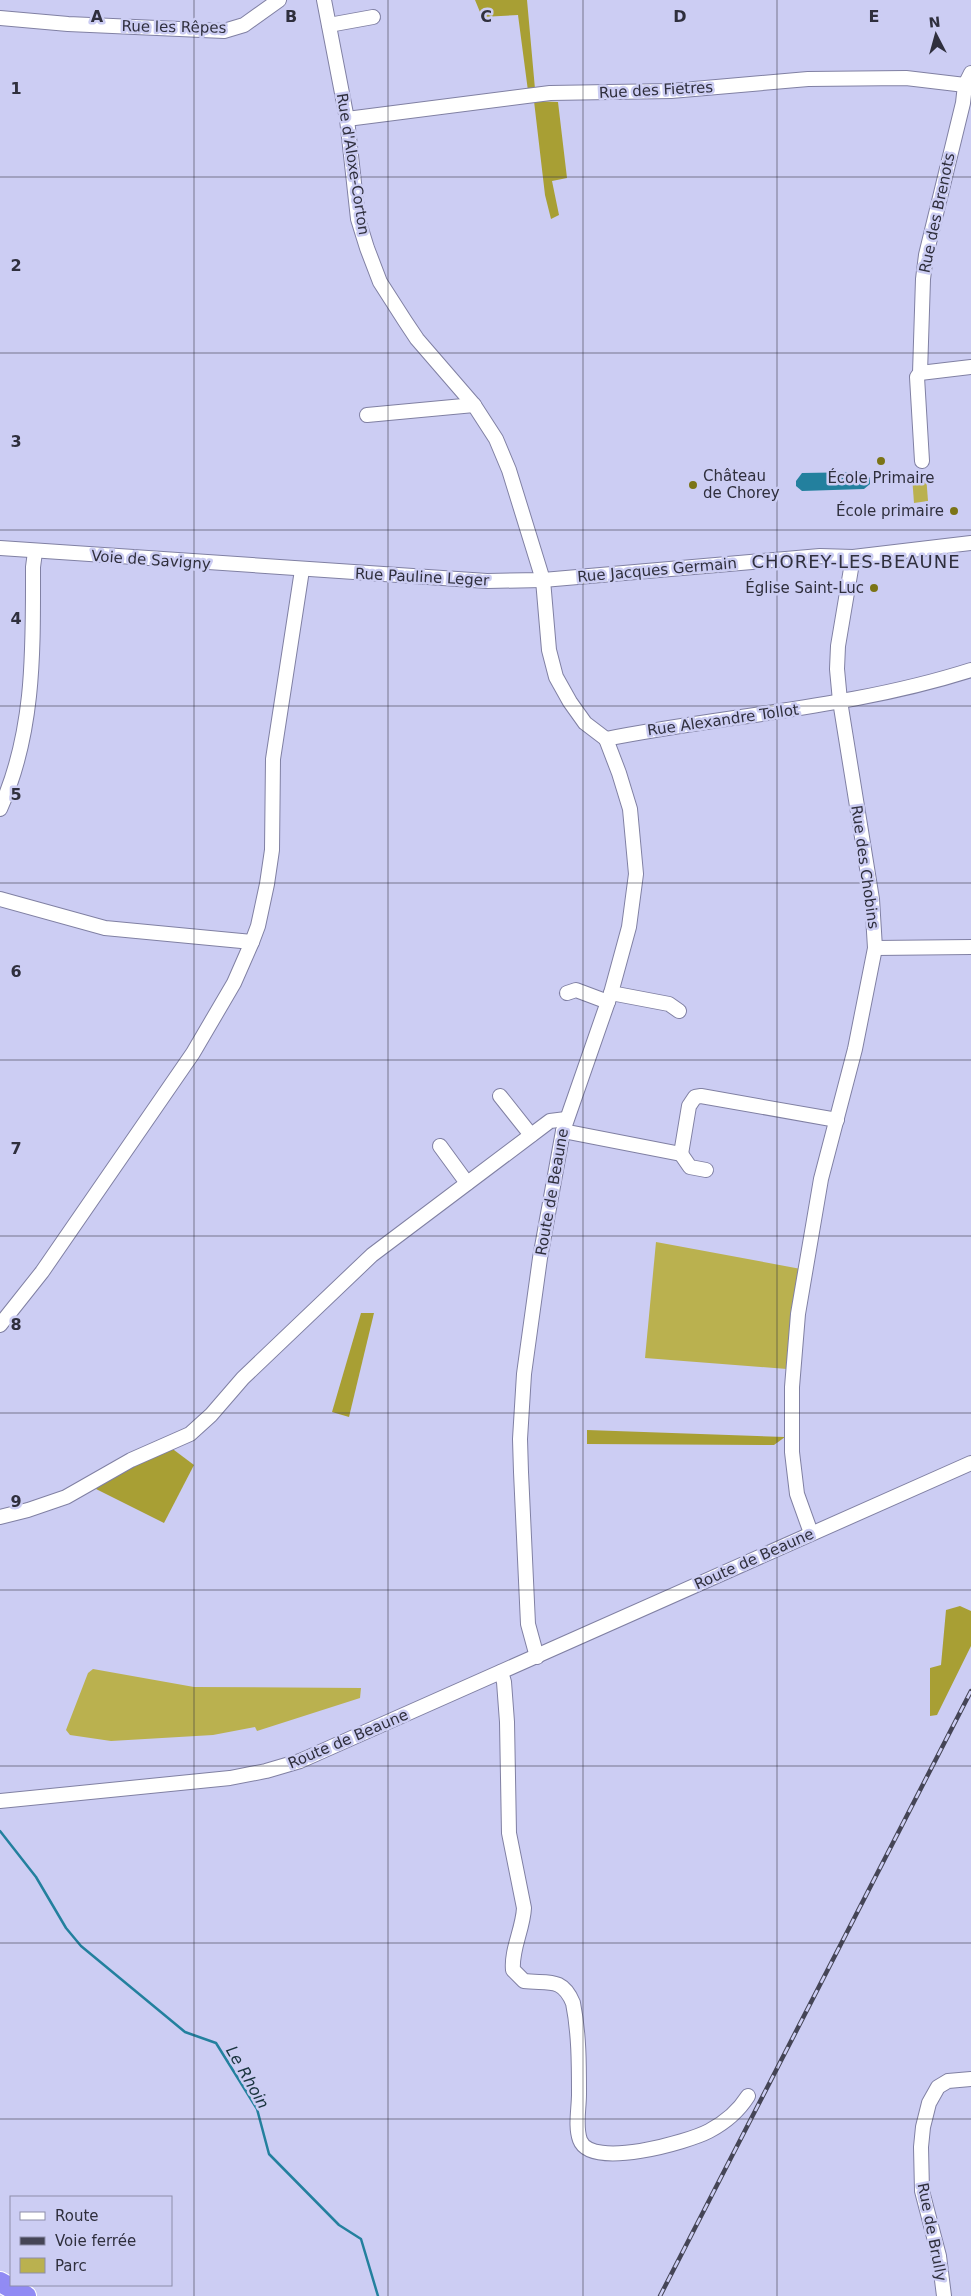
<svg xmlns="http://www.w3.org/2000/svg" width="971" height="2296" viewBox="0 0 971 2296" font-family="'DejaVu Sans',sans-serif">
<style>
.green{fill:#bab14f}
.forest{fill:#a89f34}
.water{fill:#23809e}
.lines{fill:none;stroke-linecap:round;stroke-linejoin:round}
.stream{stroke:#23809e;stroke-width:2.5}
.minor-casing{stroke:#8080a3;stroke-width:16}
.highway-casing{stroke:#fff;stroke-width:22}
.minor{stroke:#fff;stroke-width:14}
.highway{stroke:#918bf4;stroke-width:20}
.rail-casing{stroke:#454556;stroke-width:4.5}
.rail{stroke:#cccdf3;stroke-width:2.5;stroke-dasharray:8;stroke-linecap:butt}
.grid{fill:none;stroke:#2f2f3d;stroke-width:1;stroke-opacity:0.55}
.poi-dot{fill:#7b7416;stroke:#cccdf3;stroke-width:2}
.labels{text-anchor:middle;stroke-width:5;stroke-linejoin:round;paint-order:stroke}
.street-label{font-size:15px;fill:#2f2f3d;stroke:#cccdf3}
.poi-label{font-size:15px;fill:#2f2f3d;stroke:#cccdf3;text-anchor:end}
.water-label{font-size:16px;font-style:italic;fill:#19343e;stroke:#cccdf3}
.quarter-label{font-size:18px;letter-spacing:1px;fill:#2f2f3d;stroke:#cccdf3}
.grid-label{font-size:16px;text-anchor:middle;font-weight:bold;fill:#2f2f3d;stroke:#cccdf3;stroke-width:5;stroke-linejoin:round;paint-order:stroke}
</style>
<rect width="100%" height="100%" fill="#cccdf3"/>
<g class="green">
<path d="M926,475L928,501L914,503L912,476Z"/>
<path d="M656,1242L801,1269L787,1369L645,1358Z"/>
<path d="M93,1669L194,1687L361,1688L360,1698L257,1731L255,1727L213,1735L111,1741L70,1735L66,1730L88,1673Z"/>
</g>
<g class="forest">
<path d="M475,0H527L535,89L528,91L518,15L482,17Z"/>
<path d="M534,101L558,102L567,178L552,181L559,215L551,219L545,195Z"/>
<path d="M361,1313H374L349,1417L332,1412Z"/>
<path d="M587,1430L785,1437L774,1445L587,1444Z"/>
<path d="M170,1447L194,1465L164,1523L90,1486Z"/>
<path d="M960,1606L971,1611V1646L937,1715L930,1716V1668L941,1665L946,1610Z"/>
</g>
<path class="water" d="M862,472L870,478V484L864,489L802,491L796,486V481L802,473Z"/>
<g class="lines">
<path class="stream" d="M0,1831L36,1877L66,1928L81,1946L185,2032L216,2043L257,2109L269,2154L339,2225L361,2239L378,2296"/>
<defs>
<g id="minor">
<path d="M324,0L347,119L358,219L367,248L380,282L405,321L417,339L474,405L496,439L509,470L543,580L549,650L556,677L570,702L585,723L606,739"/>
<path d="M0,18L68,24L224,31L244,25L279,0"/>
<path d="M329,25L373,17"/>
<path d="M347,119L550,93L671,91L808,79L906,78L965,85"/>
<path d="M920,373L971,367"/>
<path d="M367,415L474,405"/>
<path d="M922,461L917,377L920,373L923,279L926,255L963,103L965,85L971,73"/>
<path d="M0,548L487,581L543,580L820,556L853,557L971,543"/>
<path d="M606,739C727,715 852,708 971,670"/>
<path d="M0,809C35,732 33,649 33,567L35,552"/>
<path d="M0,899L105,928L252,942"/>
<path d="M875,948L971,947"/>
<path d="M567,993L576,990L608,1002"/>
<path d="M611,993L669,1004L679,1011"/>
<path d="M500,1096L531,1135"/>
<path d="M563,1131L681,1154L689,1106L695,1097L701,1096L837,1120"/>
<path d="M440,1146L467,1183"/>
<path d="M681,1154L690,1167L706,1170"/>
<path d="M0,1325L42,1272L193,1053L234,983L252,942L258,926L267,884L272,850L273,759L302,570"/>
<path d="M0,1517L28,1510L66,1497L131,1460L190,1434L211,1415L243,1378L372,1255L550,1121L566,1119"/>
<path d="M811,1533L797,1494L792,1452V1387L798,1314L821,1179L855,1049L875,948L872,899L840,701L837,669L838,646L853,557"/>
<path d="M537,1657L528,1624L521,1472L520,1439L524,1374L540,1258L563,1131L611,993L629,927L636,874L630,809L619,773L606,739"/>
<path d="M501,1672L504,1682L507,1722L509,1833L524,1908C523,1929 511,1950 513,1970L524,1981C547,1984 562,1976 573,2003C579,2033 579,2064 579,2094C579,2109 575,2126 580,2140C591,2170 688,2142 709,2131C726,2122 738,2112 748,2096"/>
<path d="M0,1801L230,1778L266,1771L300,1761L971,1463"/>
<path d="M944,2296L939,2256L922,2191L921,2147L923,2127L929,2103L938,2087L948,2081L971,2079"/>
</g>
<path id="highway" d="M0,2282L26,2296"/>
</defs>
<use href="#minor" class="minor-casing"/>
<use href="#highway" class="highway-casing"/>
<use href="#minor" class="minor"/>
<use href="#highway" class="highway"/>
<defs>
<path id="rail" d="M660,2296L971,1691"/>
</defs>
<use href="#rail" class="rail-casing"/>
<use href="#rail" class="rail"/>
</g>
<path class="grid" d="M194,0V2296M388,0V2296M583,0V2296M777,0V2296M0,177H971M0,353H971M0,530H971M0,706H971M0,883H971M0,1060H971M0,1236H971M0,1413H971M0,1590H971M0,1766H971M0,1943H971M0,2119H971"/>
<g class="poi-dot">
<circle cx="881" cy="461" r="5"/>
<circle cx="693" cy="485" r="5"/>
<circle cx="954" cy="511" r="5"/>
<circle cx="874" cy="588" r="5"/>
</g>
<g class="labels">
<g class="street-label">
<text transform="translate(174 27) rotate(1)" y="5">Rue les Rêpes</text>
<text transform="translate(656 90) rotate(-3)" y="5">Rue des Fietres</text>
<text transform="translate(353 164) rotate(81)" y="5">Rue d'Aloxe-Corton</text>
<text transform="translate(937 213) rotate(-78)" y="5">Rue des Brenots</text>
<text transform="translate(151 560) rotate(4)" y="5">Voie de Savigny</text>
<text transform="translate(657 570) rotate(-5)" y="5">Rue Jacques Germain</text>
<text transform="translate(422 577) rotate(3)" y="5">Rue Pauline Leger</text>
<text transform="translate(723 720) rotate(-8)" y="5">Rue Alexandre Tollot</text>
<text transform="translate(865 867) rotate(82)" y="5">Rue des Chobins</text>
<text transform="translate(552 1192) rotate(-80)" y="5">Route de Beaune</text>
<text transform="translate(754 1559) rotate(-24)" y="5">Route de Beaune</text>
<text transform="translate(348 1739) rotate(-23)" y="5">Route de Beaune</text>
<text transform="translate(932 2232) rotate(79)" y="5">Rue de Brully</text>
</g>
<g class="poi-label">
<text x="703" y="481" text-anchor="start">Château<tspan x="703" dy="17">de Chorey</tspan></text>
<text x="881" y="483" text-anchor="middle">École Primaire</text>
<text x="944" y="516">École primaire</text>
<text x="864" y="593">Église Saint-Luc</text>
</g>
<g class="water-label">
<text transform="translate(248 2077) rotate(60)" y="6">Le Rhoin</text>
</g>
<g class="quarter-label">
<text x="856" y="568">CHOREY-LES-BEAUNE</text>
</g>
</g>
<g class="grid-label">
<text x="97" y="22">A</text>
<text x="291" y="22">B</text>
<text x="486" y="22">C</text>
<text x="680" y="22">D</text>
<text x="874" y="22">E</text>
<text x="16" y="94">1</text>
<text x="16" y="271">2</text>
<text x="16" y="447">3</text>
<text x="16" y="624">4</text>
<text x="16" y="800">5</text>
<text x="16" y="977">6</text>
<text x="16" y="1154">7</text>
<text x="16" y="1330">8</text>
<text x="16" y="1507">9</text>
</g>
<rect x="10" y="2196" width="162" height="90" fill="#cccdf3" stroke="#8d8eaa"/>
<rect x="20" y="2212" width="25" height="8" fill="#ffffff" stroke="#8d8eaa"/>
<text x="55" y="2221" font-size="15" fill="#2f2f3d">Route</text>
<rect x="20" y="2237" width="25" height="8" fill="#454556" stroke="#8d8eaa"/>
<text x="55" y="2246" font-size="15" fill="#2f2f3d">Voie ferrée</text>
<rect x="20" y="2258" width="25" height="15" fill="#bab14f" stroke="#8d8eaa"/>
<text x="55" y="2271" font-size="15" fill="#2f2f3d">Parc</text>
<g transform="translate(936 35) rotate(354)" stroke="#cccdf3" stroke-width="4" paint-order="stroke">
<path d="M0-4L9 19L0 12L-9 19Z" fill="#2f2f3d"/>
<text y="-8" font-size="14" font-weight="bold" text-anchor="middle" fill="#2f2f3d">N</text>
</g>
</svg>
